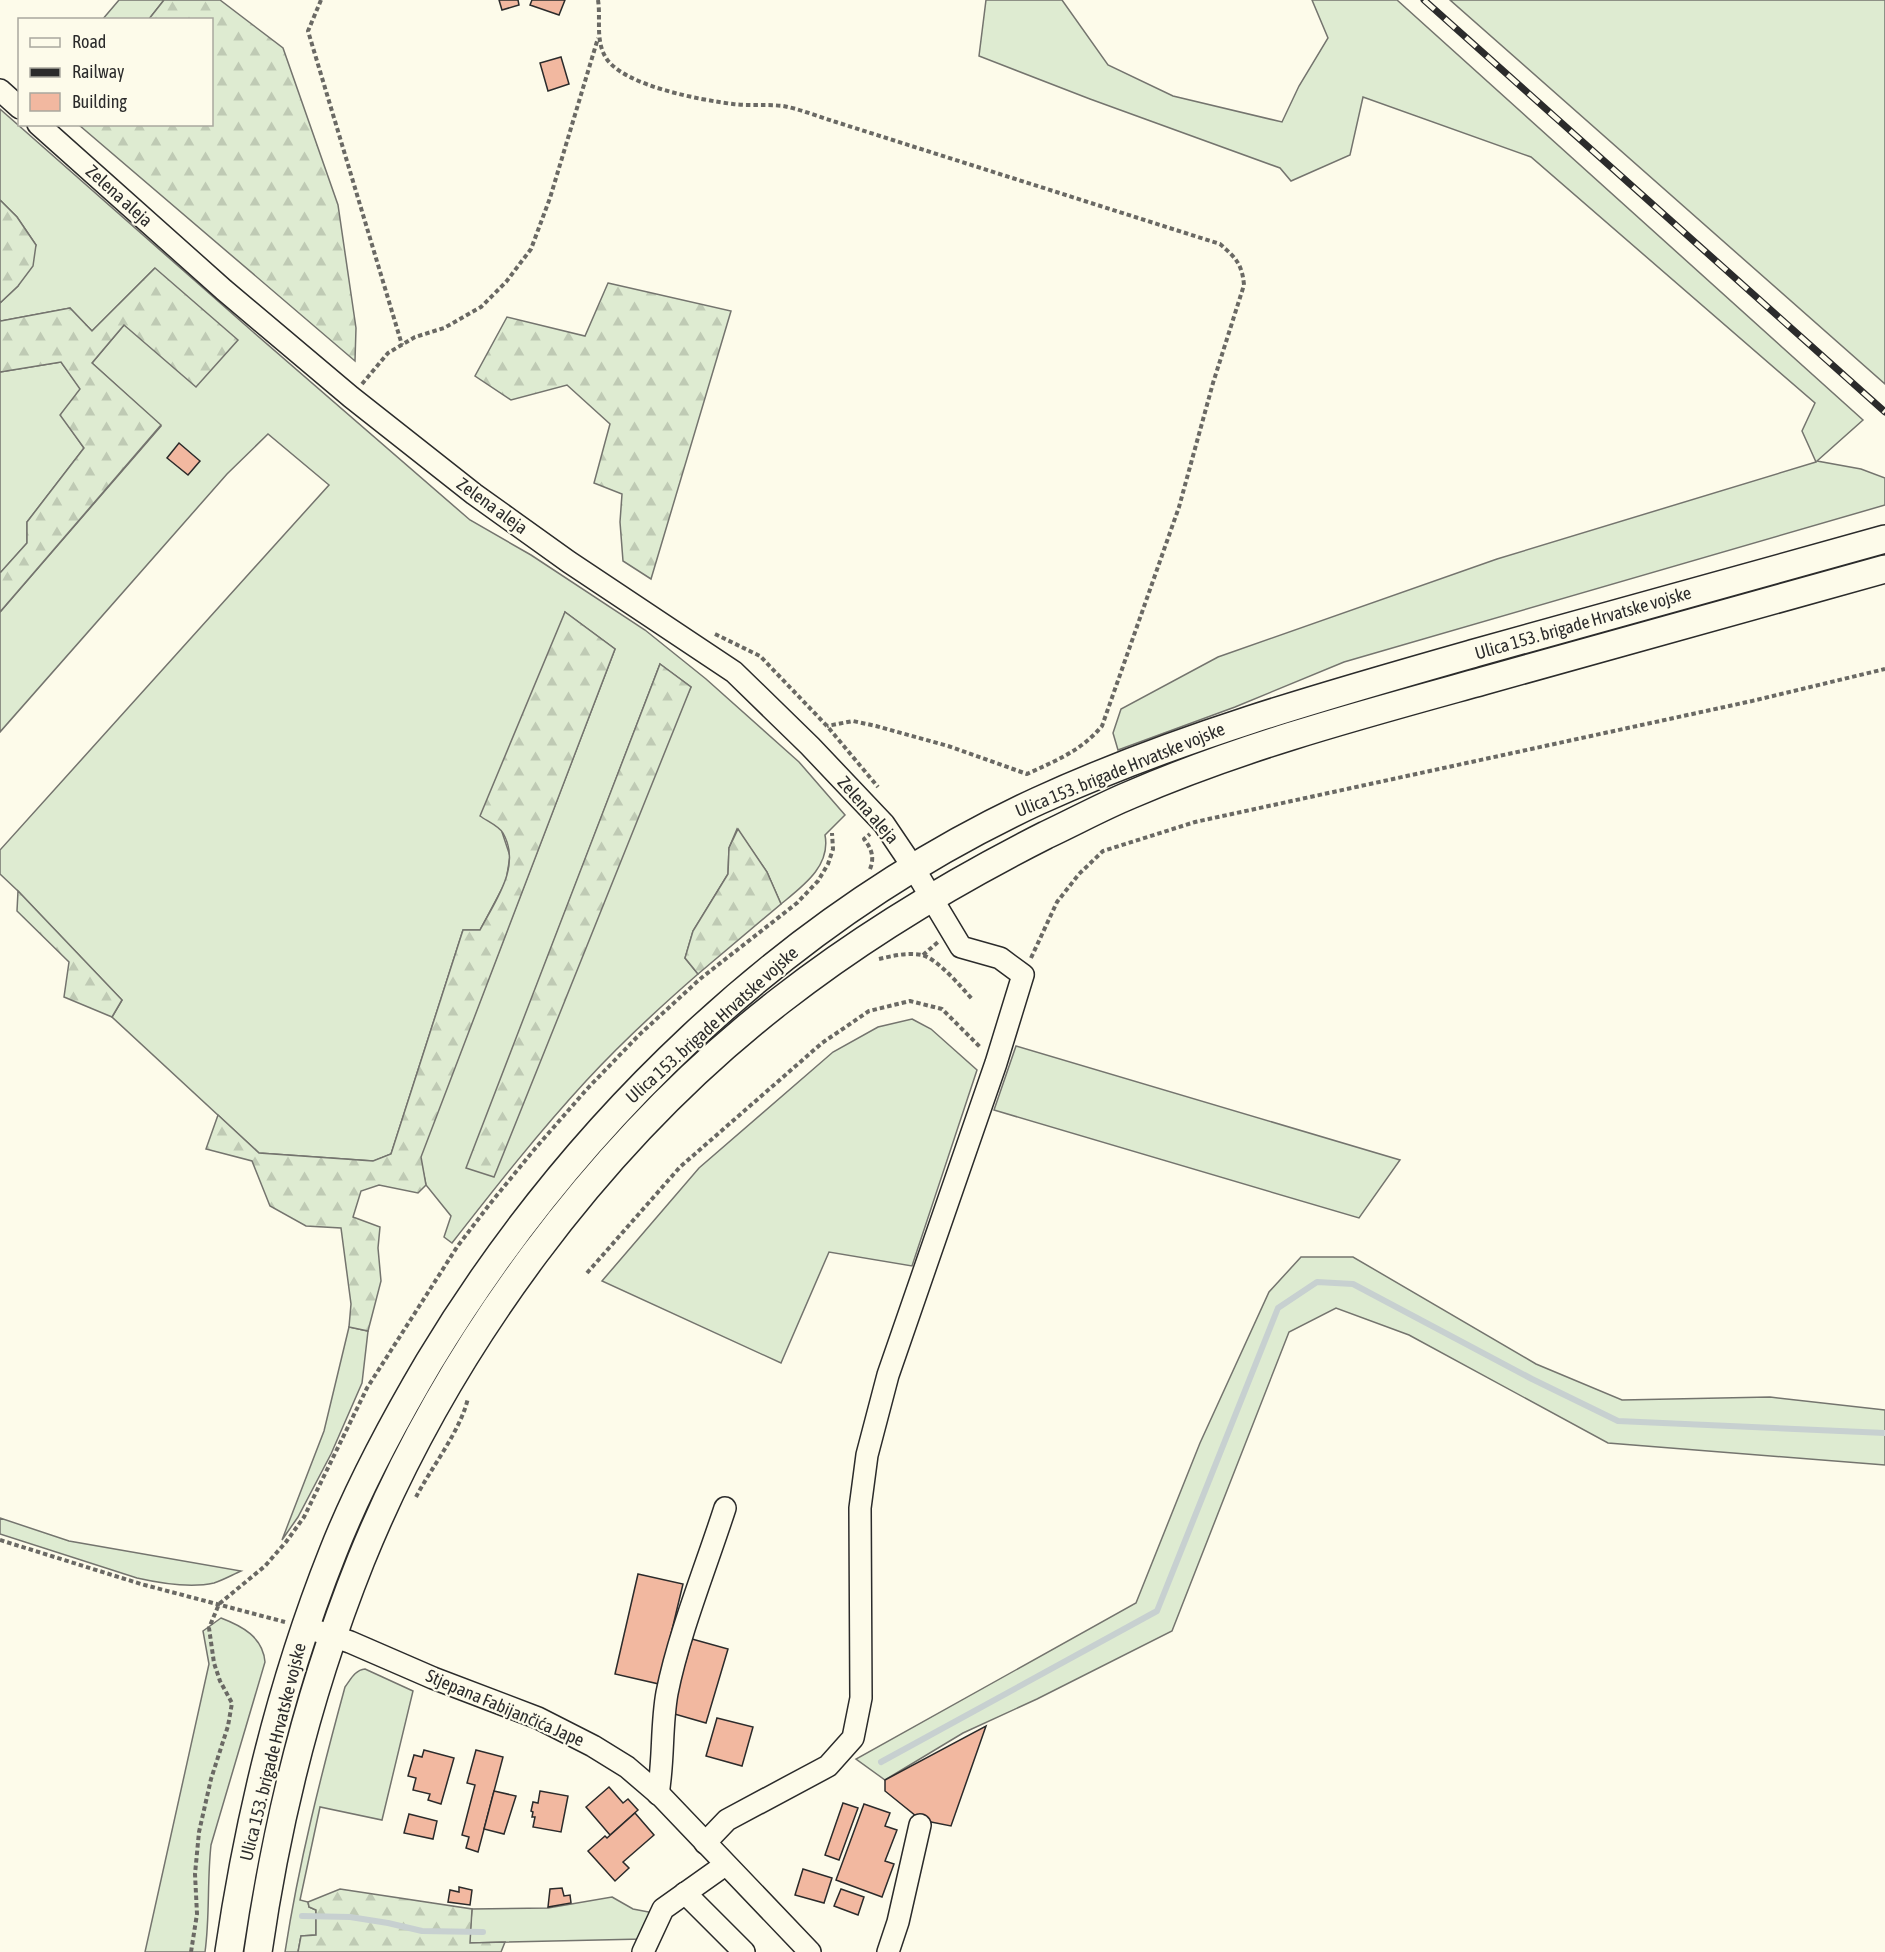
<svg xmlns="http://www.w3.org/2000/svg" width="1885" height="1952" viewBox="0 0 1885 1952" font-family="'Asap Condensed',sans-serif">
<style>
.grass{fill:#deebd1;stroke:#74746e;stroke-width:1.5;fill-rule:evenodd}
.forest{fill:url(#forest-firs);stroke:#74746e;stroke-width:1.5}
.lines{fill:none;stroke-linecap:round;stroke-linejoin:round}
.stream{stroke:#c7d0d0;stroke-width:6}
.building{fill:#f2b8a0;stroke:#2b2b2b;stroke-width:1.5}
.minor-casing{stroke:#2b2b2b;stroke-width:24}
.major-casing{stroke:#2b2b2b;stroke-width:30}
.path{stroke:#6a6964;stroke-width:4;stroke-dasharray:4.5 3;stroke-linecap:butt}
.minor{stroke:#fdfbea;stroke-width:21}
.major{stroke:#fdfbea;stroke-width:27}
.rail-casing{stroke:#2b2b2b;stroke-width:7}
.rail{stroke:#fdfbea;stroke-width:4.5;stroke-dasharray:14;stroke-linecap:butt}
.labels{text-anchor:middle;stroke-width:4.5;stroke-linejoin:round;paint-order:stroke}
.street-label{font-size:18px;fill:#2b2b2b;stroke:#fdfbea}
</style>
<defs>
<pattern id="forest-firs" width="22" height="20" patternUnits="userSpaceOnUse" patternTransform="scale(1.5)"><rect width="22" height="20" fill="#deebd1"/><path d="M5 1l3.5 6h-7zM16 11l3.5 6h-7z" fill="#bfcab4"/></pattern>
</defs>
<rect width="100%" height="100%" fill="#fdfbea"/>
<g class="grass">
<path d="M119,0H164L149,19L102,20Z"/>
<path d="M986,0H1062L1108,65L1173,96L1282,122L1299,86L1328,38L1312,0H1397L1863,420L1817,461L1861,469L1885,478V505L1344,662L1235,707L1118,750L1113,733L1121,709L1218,657L1497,559L1816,462L1802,431L1815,403L1531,157L1363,97L1350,155L1291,181L1280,168L1090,99L979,56Z"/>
<path d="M1450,0H1885V384Z"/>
<path d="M0,109L252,331L470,520L531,555L645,630L706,679L799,762L845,815L825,835C831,866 803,886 781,904L767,872L737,829L729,848L728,874L693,931L685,958L698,974C659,1008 621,1043 586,1081C538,1133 495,1188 452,1243L444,1237L451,1216L426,1185L420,1157L615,649L565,612L502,832L510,856L506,881L480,930H463L391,1154L374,1161L259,1153L112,1017L122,1000L18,891L0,874V850L329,485L268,434L227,474L0,732V612L161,426L92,363L124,325L155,268L92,331L70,308L1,321L0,320V303L18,286L36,245L17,217L0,200ZM660,664L691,687L467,1168Z"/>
<path d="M61,362L81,389L61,415L84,448L27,522V543L0,573V372Z"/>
<path d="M912,1019L931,1029L977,1070L912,1266L829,1252L781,1363L602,1281L699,1168L833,1052L878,1027Z"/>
<path d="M1016,1046L1400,1160L1359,1218L994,1110Z"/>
<path d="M1301,1257H1353L1536,1364L1622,1400L1770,1397L1885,1410V1465L1608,1443L1409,1335L1336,1308L1289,1332L1172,1631L1037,1699L963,1733L885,1780L856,1759L1136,1603L1200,1443L1269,1292Z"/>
<path d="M349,1327L368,1331L362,1383L331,1454L298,1517L282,1540L324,1431Z"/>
<path d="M0,1518L69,1541L241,1571C232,1575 223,1580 214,1583C192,1588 159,1583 137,1578L0,1534Z"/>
<path d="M221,1618C242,1626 263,1637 265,1662L211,1845C207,1881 210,1916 205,1952H145L209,1664L203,1631Z"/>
<path d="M365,1669L413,1691L382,1820L320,1807L300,1900L308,1902L309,1907L316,1910V1935L301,1936L298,1952H285C299,1862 321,1775 345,1687C351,1679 355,1670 365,1669Z"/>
<path d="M612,1897L633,1909L654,1913L643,1939L469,1943L472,1909L548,1908Z"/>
</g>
<g class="forest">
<path d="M164,0H220L283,48L338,205L356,328L355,361L79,125L212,124V20L149,19Z"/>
<path d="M0,200L17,217L36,245L33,266L18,286L0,303Z"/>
<path d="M155,268L238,340L196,387L124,325L92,363L161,425L0,612V573L27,543V522L84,448L60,415L80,389L61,362L0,372V320L1,321L70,308L92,331Z"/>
<path d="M608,283L731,311L651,579L623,561L620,522L622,494L594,483L610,424L567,385L511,400L475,376L507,317L585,336Z"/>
<path d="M565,612L615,649L421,1157L426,1185L418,1193L379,1185L361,1191L353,1217L380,1227L378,1248L381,1281L368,1331L349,1327L351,1304L341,1228L306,1226L270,1206L252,1161L206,1149L218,1115L259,1153L373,1161L391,1154L463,930H480C495,901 522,866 503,833C499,826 487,821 480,816Z"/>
<path d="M660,664L691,687L494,1177L466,1168Z"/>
<path d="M738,829L767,872L781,904L698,974L685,958L693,931L728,874L729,848Z"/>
<path d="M18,891L122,1000L112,1017L64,997L69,962L17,911Z"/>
<path d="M340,1889L472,1909L470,1943L505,1942L501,1952H298L301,1936L316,1935V1910L309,1907L308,1902Z"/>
</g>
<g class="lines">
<g class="stream">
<path d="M881,1762L1157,1611L1278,1308L1317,1282L1353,1284L1532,1379L1618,1421L1885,1433"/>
<path d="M302,1916L350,1917L388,1923L422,1931L483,1932"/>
</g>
</g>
<g class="building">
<path d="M499,0H518L519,5L502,10Z"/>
<path d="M532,0H565L559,15L530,5Z"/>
<path d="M561,57L569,84L548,91L540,63Z"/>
<path d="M179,443L200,461L188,475L167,458Z"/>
<path d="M638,1574L683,1584L659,1684L615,1674Z"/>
<path d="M692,1639L728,1649L706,1723L671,1713Z"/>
<path d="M717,1718L753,1727L742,1766L706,1756Z"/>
<path d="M986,1726L951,1826L921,1820L885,1791V1780Z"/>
<path d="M424,1750L454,1758L441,1804L428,1800L430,1794L413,1790L416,1778L408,1776L414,1755L422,1757Z"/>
<path d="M476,1750L503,1757L478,1852L466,1848L469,1837L462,1835L475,1785L467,1783Z"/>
<path d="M609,1787L623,1803L628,1799L638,1810L610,1835L586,1807Z"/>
<path d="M494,1791L516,1796L504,1834L484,1829Z"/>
<path d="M540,1791L568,1796L561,1832L533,1827L535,1817H532L533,1812L531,1811L533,1802L538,1803Z"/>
<path d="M843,1803L858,1808L839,1860L825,1855Z"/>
<path d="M864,1804L890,1813L885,1826L897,1830L885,1861L894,1864L882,1897L836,1880Z"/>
<path d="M635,1813L654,1835L623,1862L629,1868L615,1881L588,1851L605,1836L607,1838Z"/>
<path d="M409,1814L437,1821L433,1839L404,1833Z"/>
<path d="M803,1869L832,1878L824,1903L795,1895Z"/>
<path d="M459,1887L472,1890L470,1905L448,1902L450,1890L459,1892Z"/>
<path d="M562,1888L564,1896L570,1895L571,1903L548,1907L550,1889Z"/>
<path d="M841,1889L864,1897L858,1915L834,1906Z"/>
</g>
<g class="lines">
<defs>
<g id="minor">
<path d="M0,90L20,108"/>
<path d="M38,124L224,290L351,397L474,494L569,562L734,672L810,746L884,824L913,867L961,947L1000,958L1023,975L996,1063L888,1375L867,1455L860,1508L861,1698L853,1738L828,1766L727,1820L705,1843"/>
<path d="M305,1627L350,1642L433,1678L538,1718L593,1746L627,1767L662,1797L810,1952"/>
<path d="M658,1794C664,1760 661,1726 667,1693C679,1633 706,1567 725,1508"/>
<path d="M685,1893L744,1952"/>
<path d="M643,1952L663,1909L725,1865"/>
<path d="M888,1952L898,1922L920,1825"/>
</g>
<g id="major">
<path d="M229,1952C249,1816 282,1680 333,1552C359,1486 393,1423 429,1362C572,1125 785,918 1038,801C1178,737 1327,695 1475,653C1611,615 1748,577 1885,539"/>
<path d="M258,1952C277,1819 311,1685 361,1560C447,1348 599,1141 781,1000C863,936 953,882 1046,835C1074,822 1101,807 1130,795C1243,746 1364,714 1483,681C1617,643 1751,606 1885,569"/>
</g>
</defs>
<use href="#minor" class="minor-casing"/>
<use href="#major" class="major-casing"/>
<g class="path">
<path d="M321,0L308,31L402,345"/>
<path d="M598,0C601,19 595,40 606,58C624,86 701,100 733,104C749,106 766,104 783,106C800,109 819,117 836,122L1220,244C1236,258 1242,264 1244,285L1213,383L1179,507L1102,726C1081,751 1057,760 1027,774L948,746L876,726L853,721L827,726"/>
<path d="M362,384L388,353L415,337L444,328L481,307L506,282L531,249L550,198L598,38"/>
<path d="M715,634L760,656L827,726L878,787"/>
<path d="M870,869C875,857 871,848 864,839L870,834"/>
<path d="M923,955L938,942"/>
<path d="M1031,958L1057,902L1079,874L1103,851L1195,822L1752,701L1885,669"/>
<path d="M879,959C892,956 908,952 922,955C938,959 961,987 972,999"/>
<path d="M587,1273L680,1167L822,1043L869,1011L910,1001L942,1009L981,1048"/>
<path d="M416,1497C431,1468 461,1430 468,1398"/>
<path d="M0,1540L141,1584L285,1622"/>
<path d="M191,1952L197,1914L195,1874L199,1832L211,1779L228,1726L232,1703L220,1681L214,1663L209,1628L219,1604L265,1566L286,1542L304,1517L367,1388L457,1247L489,1205L533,1151L587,1089L639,1035L700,979L797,903L818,881L828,864L833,849L832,833"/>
</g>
<use href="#minor" class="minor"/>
<use href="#major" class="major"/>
<defs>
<path id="rail" d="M1424,0L1885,412"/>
</defs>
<use href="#rail" class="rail-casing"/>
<use href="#rail" class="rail"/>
</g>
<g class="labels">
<g class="street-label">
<text transform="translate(119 196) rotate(42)" y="6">Zelena aleja</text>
<text transform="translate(492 506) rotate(36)" y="6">Zelena aleja</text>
<text transform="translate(1583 623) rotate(-16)" y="6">Ulica 153. brigade Hrvatske vojske</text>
<text transform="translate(1120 770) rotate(-22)" y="6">Ulica 153. brigade Hrvatske vojske</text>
<text transform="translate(868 810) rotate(49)" y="6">Zelena aleja</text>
<text transform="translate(712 1025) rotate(-42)" y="6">Ulica 153. brigade Hrvatske vojske</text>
<text transform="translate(505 1708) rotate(23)" y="6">Stjepana Fabijančića Jape</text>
<text transform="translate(273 1752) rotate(-76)" y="6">Ulica 153. brigade Hrvatske vojske</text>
</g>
</g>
<rect x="18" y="18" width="195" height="108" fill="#fdfbea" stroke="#a9a89e" stroke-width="1.5"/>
<rect x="30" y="38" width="30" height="9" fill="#fdfbea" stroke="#a9a89e" stroke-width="1.5"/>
<text x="72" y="48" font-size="18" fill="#2b2b2b">Road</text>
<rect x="30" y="68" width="30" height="9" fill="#2b2b2b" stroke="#a9a89e" stroke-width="1.5"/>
<text x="72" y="78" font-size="18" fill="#2b2b2b">Railway</text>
<rect x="30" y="93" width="30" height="18" fill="#f2b8a0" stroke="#a9a89e" stroke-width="1.5"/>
<text x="72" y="108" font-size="18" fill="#2b2b2b">Building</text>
</svg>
